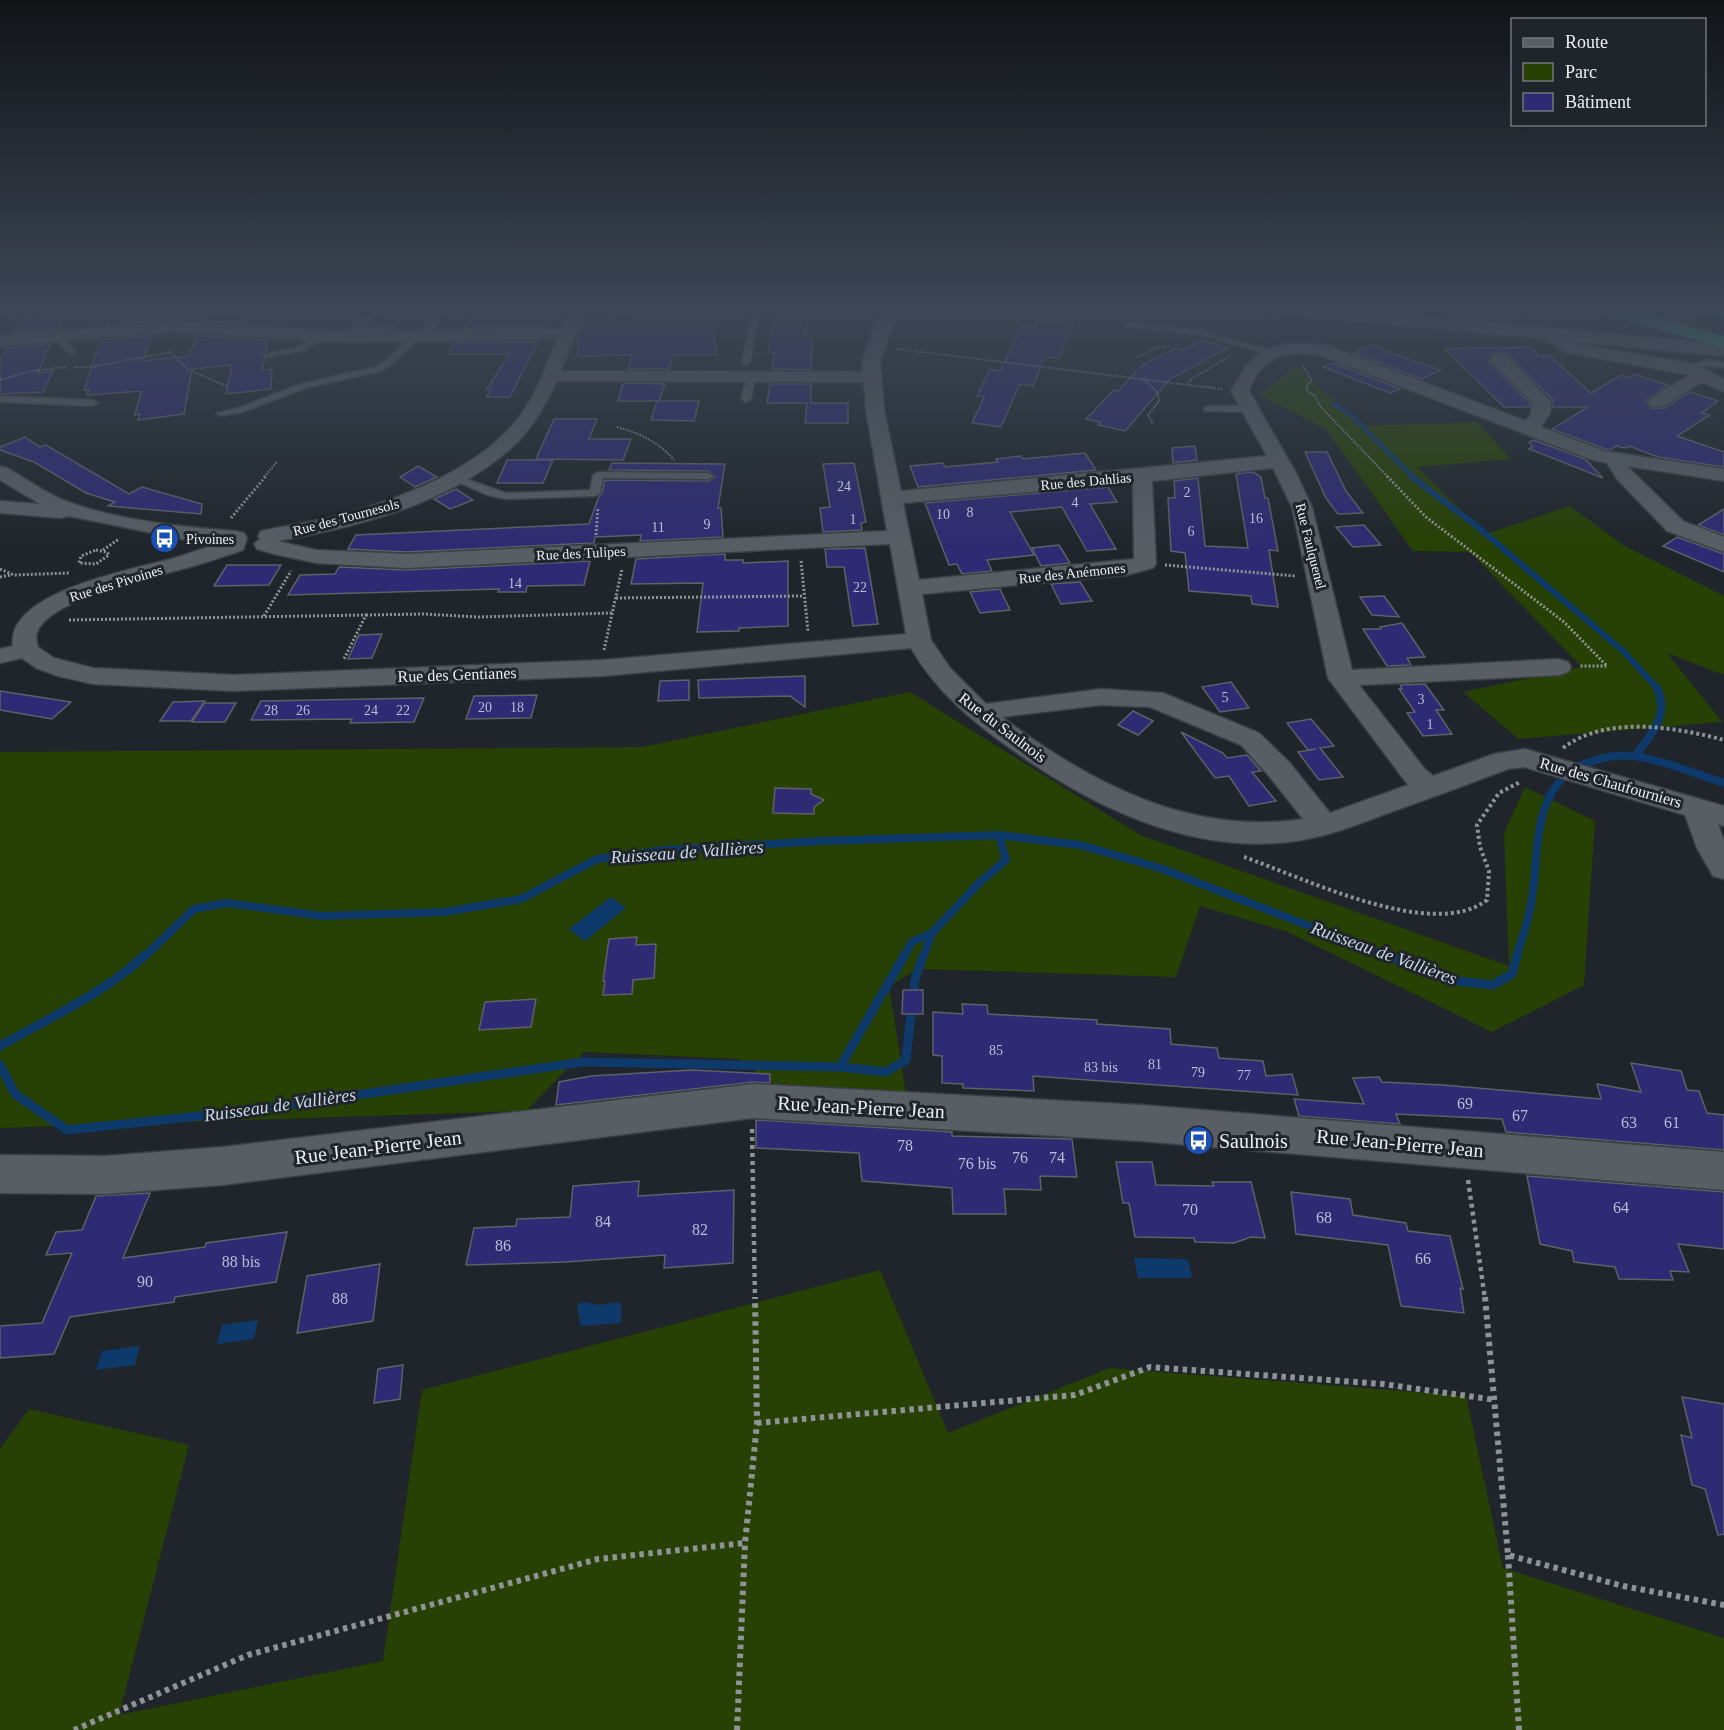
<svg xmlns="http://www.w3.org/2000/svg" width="1724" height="1730" viewBox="0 0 1724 1730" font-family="'Times New Roman',serif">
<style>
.green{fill:#264103}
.water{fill:#0e3a6b}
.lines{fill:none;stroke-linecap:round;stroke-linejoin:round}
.stream-far3{stroke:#0e3a6b;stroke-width:4.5}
.stream-far2{stroke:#0e3a6b;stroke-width:6}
.stream-far1{stroke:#0e3a6b;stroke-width:8}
.stream{stroke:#0e3a6b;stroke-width:9}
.building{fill:#2e2a73;stroke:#5f6068;stroke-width:1.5}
.service-casing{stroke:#3b4044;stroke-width:3}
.minor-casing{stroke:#3b4044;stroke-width:3}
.tertiary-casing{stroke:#3b4044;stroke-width:3}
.secondary-casing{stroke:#3b4044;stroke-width:3}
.trunk-casing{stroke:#3b4044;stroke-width:3}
.motorway-casing{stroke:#3b4044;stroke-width:3}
.path-far4{stroke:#8e9397;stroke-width:2;stroke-dasharray:1.5 1.5;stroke-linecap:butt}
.path-far3{stroke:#8e9397;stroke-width:3;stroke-dasharray:2 2;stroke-linecap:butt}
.path-far2{stroke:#8e9397;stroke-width:4;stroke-dasharray:3 3;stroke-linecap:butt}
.path-far1{stroke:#8e9397;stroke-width:4.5;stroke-dasharray:4 4;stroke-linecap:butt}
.path{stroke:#8e9397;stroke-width:6;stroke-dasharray:4.5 4.5;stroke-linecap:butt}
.service{fill:#585e64;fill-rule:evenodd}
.minor{fill:#585e64;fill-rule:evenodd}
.tertiary{fill:#585e64;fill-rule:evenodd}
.secondary{fill:#585e64;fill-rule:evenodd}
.trunk{fill:#3b957a;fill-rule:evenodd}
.motorway{fill:#34a37f;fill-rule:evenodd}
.labels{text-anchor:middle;stroke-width:6;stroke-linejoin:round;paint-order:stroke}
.far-street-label{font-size:14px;fill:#ecf0f4;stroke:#1f252a}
.number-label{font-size:14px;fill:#bcbed4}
.far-poi-label{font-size:14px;fill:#ecf0f4;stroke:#1f252a;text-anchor:start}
.street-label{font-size:16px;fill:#ecf0f4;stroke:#1f252a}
.near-number-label{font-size:16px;fill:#bcbed4}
.water-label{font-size:18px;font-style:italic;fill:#cbd9ec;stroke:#1f252a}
.near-street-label{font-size:20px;fill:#ecf0f4;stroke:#1f252a}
.near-poi-label{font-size:20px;fill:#ecf0f4;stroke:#1f252a;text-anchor:start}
</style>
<rect width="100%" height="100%" fill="#1f252a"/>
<g class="green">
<path d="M1297,366L1359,426L1477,422L1511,459L1417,467L1486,534L1570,506L1623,545L1724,596V675L1667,653L1722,722L1519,739L1463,692L1582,667L1470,552L1413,551L1326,429L1259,395Z"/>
<path d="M910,692L1140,835L1509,966L1504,833L1525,787L1595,821L1584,985L1492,1032L1288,932L1200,906L1176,977L917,969L889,986L906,1094L780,1088L739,1059L584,1052L526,1111L0,1128V752L642,747Z"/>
<path d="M880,1270L948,1433L1110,1368L1466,1396L1503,1568L1724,1638V1730H0V1449L29,1409L189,1445L119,1715L383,1661L422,1390Z"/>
</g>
<g class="water">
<path d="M611,897L626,908L585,941L569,929Z"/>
<path d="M1134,1258L1188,1259L1192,1278H1138Z"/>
<path d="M588,1302L597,1305L621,1302V1323L581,1326L577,1304Z"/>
<path d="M258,1320L254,1339L217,1344L222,1325Z"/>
<path d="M140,1346L135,1365L96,1370L102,1351Z"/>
</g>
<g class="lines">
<path class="stream-far3" d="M1334,404L1351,415L1413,477"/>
<path class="stream-far2" d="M1411,476L1479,528L1624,652L1658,689"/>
<g class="stream-far1">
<path d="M1635,756C1651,735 1670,715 1657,688"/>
<path d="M143,958L194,909L227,903L322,916L445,912L521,899L597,859L664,850L821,841L999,835L1080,845L1160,868L1392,958"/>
<path d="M903,958L912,942L932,933"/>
<path d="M923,958L932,933L980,882L1006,860L999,835"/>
<path d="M1516,958C1521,941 1528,923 1531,905C1540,857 1529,787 1584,764C1600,758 1615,754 1632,756C1657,758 1698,775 1724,783"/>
</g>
<g class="stream">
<path d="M1388,956L1449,980L1493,985L1512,974L1517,956"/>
<path d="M0,1046C46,1020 106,992 144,956"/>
<path d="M0,1065L15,1094L67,1130L246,1111L583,1062L840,1067L886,1072L906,1060L915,979L923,956"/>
<path d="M840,1067L904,956"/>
</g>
</g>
<g class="building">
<path d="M112,310H131L158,311L155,321L106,325Z"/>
<path d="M476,310H554L545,327L464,328Z"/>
<path d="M637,310H720L712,336H714L717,355H673L669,369H628L632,355L578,356V334L585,319H608L610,314L635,312Z"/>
<path d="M779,310H809L805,338H812L811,370L772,369L774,353H768L775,316H778Z"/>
<path d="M203,313L271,316L270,325L201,321Z"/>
<path d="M23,315L40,316L62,318L57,329L14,333Z"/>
<path d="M1038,320L1073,324L1059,358L1045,357L1033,386L1020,384L1001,427L972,423L984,397L977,396L990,369L1000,371L1022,326L1035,327Z"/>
<path d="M151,336L143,361L190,356L196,336L267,340L266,351L262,354L265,357L262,370L272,369L271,389L226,394L232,365L192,369L184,414L138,420L140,414L135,415L141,391L87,395L89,390H84L101,340Z"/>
<path d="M1203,340L1228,348L1170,379L1125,431L1098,425L1100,422L1086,419L1114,390L1118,391L1142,365L1176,348L1183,350Z"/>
<path d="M538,342L510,397H487L491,389H487L509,354H448L455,343Z"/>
<path d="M50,344L38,373L53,371L43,392L0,394V360L6,348Z"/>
<path d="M1372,345L1402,357L1441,370L1422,379L1354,353Z"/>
<path d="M1531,347L1539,356H1550L1591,393L1621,375L1629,378L1634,374L1668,385L1646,401L1651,408H1664L1690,392L1718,401L1702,413L1710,415L1677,436L1724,452V467L1658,457L1629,446L1625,448L1616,446L1610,450L1605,449L1552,429L1588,407H1553V400L1507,354H1493L1488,362L1531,404L1530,407H1504L1445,349Z"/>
<path d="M1333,363L1400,389L1390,393L1323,367Z"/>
<path d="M623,383L665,384L659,401H699L694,421L651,420L657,401H618Z"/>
<path d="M770,384H811V403H848V423H805L807,403H767Z"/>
<path d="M554,419H597L589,439H631L623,460L536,459Z"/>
<path d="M25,437L40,447L46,445L129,494L142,487L202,504L201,514L108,506L115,502L86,493L34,462L0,450V447Z"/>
<path d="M1533,440L1585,459L1603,478L1529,449L1533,447L1529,442Z"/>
<path d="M1195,446L1197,460L1173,463L1172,448Z"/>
<path d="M1305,452H1327L1346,491L1363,513L1338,514L1326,498Z"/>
<path d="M1085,453L1096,470L918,487L910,466L943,463L945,467L998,462L996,459L1021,456L1023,459Z"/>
<path d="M507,460H553L543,483H497Z"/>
<path d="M612,463L725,464L718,508H721L723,537L640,541L641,535L595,537L594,543L406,552L348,549L356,535L589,524L599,496L602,493L605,480L708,481L715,477L708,471L609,470Z"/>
<path d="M854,463L866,522L861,523L862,530L823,532L820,508L830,507L823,464Z"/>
<path d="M418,466L437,477L415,487L400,477Z"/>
<path d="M1253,472L1261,477L1265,498H1268L1278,551L1269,550L1278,607L1252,604L1251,596L1189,591L1185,553L1171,551L1168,498H1175L1174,481L1198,478L1205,546L1248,548L1236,474Z"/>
<path d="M1108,487L1117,502L1090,504L1116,549L1087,551L1062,507L1010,512L1034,555L987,560L992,571L962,574L957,564L949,565L925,503Z"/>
<path d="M456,489L473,500L450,509L434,499Z"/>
<path d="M1724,509V535L1698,525Z"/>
<path d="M1364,525L1381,545L1353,547L1336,527Z"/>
<path d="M1677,537L1724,554V572L1663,546Z"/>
<path d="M1059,545L1070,563L1041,566L1032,548Z"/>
<path d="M865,548L878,624L853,626L844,567H827L825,549Z"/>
<path d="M725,554V560H743V563L788,561V626L739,628V631L697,632L703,583L631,584L636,559Z"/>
<path d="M590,561L584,585L527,586L526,592H498L499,589L288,595L300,575L335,574L339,567L406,570Z"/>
<path d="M227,565H281L269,585L214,586Z"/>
<path d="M1080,582L1092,601L1061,604L1051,584Z"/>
<path d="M1000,589L1010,610L980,613L970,592Z"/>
<path d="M1384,596L1399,617L1372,615L1360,597Z"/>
<path d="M1402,623L1425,657L1407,658L1411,665L1387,666L1363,629H1381L1380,627Z"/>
<path d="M382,634L372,658L348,659L359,635Z"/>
<path d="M805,676V707L790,696L699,698L698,680Z"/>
<path d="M689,680V700L658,701L660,681Z"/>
<path d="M1231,682L1249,708L1220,712L1202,687Z"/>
<path d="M1425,684L1444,710H1436L1452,734L1423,736L1407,713L1415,712L1399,689H1402L1400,685Z"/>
<path d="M0,691L71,702L52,719L0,710Z"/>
<path d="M537,695L531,718L466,719L474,696Z"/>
<path d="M424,698L414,722L350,723L352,719L251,720L261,701Z"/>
<path d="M205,701L191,721H160L173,702Z"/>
<path d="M204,703H236L225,722H192Z"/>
<path d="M1133,711L1153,721L1138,735L1118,725Z"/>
<path d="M1311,719L1334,746L1320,748L1343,777L1319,780L1298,752L1316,749L1308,750L1287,723Z"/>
<path d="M1181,732L1223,753L1227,758L1247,755L1261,771L1252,772L1276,801L1249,806L1229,776L1215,778Z"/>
<path d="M775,788L811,789V794L824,800L814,807V814L773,813Z"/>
<path d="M637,937L636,945L656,944L654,978L633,980L632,994L603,995L605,981H603L609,939Z"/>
<path d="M903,990H923V1014H902Z"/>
<path d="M536,999L531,1027L479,1030L485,1002Z"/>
<path d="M962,1004L987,1005L988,1014L1097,1020V1024L1170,1029L1171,1044L1217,1048L1219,1058L1263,1061L1266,1076L1292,1074L1298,1095L1033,1076L1034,1091L963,1088V1084L942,1083V1056L933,1055V1012L963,1014Z"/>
<path d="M1631,1063L1681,1071L1687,1090L1699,1091L1707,1113L1724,1115V1150L1506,1132L1502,1119L1396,1114L1400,1124L1299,1116L1294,1099L1364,1104L1353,1078L1379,1077L1382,1082L1443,1085L1601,1099L1597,1084L1641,1092Z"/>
<path d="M692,1070L770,1074V1083L753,1082L556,1105L559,1082L591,1076Z"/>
<path d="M756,1120L952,1132V1136L1072,1139L1077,1177L1040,1176L1041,1190L1004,1189L1006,1214H953L952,1188L862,1181L859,1153L756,1148Z"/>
<path d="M1116,1162H1152L1156,1185L1214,1186L1212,1182H1251L1265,1238L1251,1237L1234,1243L1195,1242L1194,1238L1135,1237L1129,1203H1123Z"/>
<path d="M1527,1176L1724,1192V1249L1678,1244L1689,1272L1670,1271L1673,1280L1619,1279L1615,1267L1574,1262L1572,1251L1540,1244Z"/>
<path d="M639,1181L638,1196L734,1190L733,1263L664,1268L665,1255L565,1262L466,1265L474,1228L516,1226L517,1219L570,1217L573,1186Z"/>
<path d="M1291,1192L1350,1199L1353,1215L1406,1223L1408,1231L1450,1236L1463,1289L1460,1288L1464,1313L1401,1306L1388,1245L1296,1234Z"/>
<path d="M150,1193L123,1258L205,1247L206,1243L287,1232L276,1282L175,1297L174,1302L70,1317L54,1354L0,1358V1326L42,1323L72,1253L46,1255L56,1232L82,1230L96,1196Z"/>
<path d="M380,1264L373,1321L297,1333L307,1276Z"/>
<path d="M403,1365L400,1399L374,1403L378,1369Z"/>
<path d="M1682,1397L1724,1404V1534L1718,1535L1705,1489L1692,1485L1681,1435L1692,1438Z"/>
</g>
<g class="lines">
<defs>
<g id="service">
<path d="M373,310H381L362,327L379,328L390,324L394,326L393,328L380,332H356L348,339H342V335Z"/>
<path d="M439,310H447L425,338H419L390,366L381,371L306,388L243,412L221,416L216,413L238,408L300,384L375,367L384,362L413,334H419Z"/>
<path d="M755,313L759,315L750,362L746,365L742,362L751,315Z"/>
<path d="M1129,323L1201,331L1276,352L1272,355L1201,335L1126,327V323Z"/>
<path d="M60,334H66L65,340L76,352L75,354H69L58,342Z"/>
<path d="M321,334L328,336L303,351L268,357L264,354L298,347Z"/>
<path d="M1707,360L1724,362V368L1707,366L1689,371L1685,368Z"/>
<path d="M751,374L755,377L751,399L746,402L741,399L747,377Z"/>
<path d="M0,396L93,400L98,403L93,406L0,402Z"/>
<path d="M1208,406H1249L1254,409L1249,412L1205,411L1203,409Z"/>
<path d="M598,472L708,473L713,476L708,479L603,478L600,493L595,496L506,499L487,495L449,478L458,476L506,493L590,490L593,475Z"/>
</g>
<g id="minor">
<path d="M570,310H586L561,371L863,372L862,362L881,310H897L880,362L884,410L901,491L1267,456L1231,391L1246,366L1261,352L1283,344H1311L1328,346L1526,421L1531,413L1533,403L1490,360L1493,356H1505L1551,402L1550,413L1541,427L1604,451L1724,469V481L1627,466L1683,521L1724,537V552L1667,531L1617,479L1607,463L1593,460L1319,355C1286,350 1261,356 1249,391L1296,473L1312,507L1352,670L1559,659L1568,662L1571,667L1568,672L1559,675L1359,685L1424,768L1433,776L1494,754L1525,749L1724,806V826L1718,824L1724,841V879L1713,876L1697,848L1685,815L1524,767L1508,769C1468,784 1428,799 1388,813C1354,826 1324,838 1288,842C1189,853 1095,808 1017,753C975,724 937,693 911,648L603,676L234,691L93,684L58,676L36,668L22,658L0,663V649L13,646C5,592 134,569 171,559C188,554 204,548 220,543L182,539L69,516L61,518L0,513V501L40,504L0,480V466L7,468C25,478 44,492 63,500C114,520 182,527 236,531L244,533L247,538L243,550C225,556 208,562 190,567C158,576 47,599 37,633C35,637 37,642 38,647L54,658L93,668L234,675L603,660L906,634L890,544L406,568L316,563L274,554L257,549L254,544L260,539L258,536L261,531C284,526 306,523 329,518C393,502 479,471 520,416C537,393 546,366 557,339L345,342L172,332L0,346V336L172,322L345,332L561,329ZM557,381L864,382L866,410L887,531L406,554L316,550L278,541C357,527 448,504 510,449C531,431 545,406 557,381ZM1273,468L1292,507L1328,678L1408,785L1330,813L1289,762L1259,733L1163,693L1101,689L986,704L950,668L931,640L922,594L1127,575L1153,568L1156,563L1152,481ZM1133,483L1134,559L919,580L903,503ZM1101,705L1150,707L1241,745L1269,776L1303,819C1190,836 1090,783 1002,717Z"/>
<path d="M1553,328L1559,330L1563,336L1576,344L1689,363L1709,370L1724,380V392L1702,382L1663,406H1651L1648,402L1651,398L1689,375L1565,352L1551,343L1545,333Z"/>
</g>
<path id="tertiary" d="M1281,310H1344L1724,344V356L1290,315L1284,314Z"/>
<path id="secondary" d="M753,1084L1141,1105L1724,1152V1190L1141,1141L753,1118L222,1185L105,1194L0,1193V1155L105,1156L222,1147Z"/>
<path id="trunk" d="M1697,310H1724V317L1700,314Z"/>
<path id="motorway" d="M1603,310H1630L1724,336V348L1606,314Z"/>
</defs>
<use href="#service" class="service-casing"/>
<use href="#minor" class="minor-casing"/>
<use href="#tertiary" class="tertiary-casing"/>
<use href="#secondary" class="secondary-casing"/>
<use href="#trunk" class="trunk-casing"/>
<use href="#motorway" class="motorway-casing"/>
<g class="path-far4">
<path d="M0,313L6,310"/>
<path d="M896,349L1222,389"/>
<path d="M170,351L187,369L226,386"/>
<path d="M1137,357L1155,348L1170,346"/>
<path d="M1303,366L1312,380L1306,387L1307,391L1315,396L1320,406L1388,477"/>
<path d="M74,367H91L171,352"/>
<path d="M1143,379L1158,393L1159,401L1148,415L1153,424"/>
<path d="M0,380L31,371L67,367"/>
<path d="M1188,385L1190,380L1231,355"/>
<path d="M617,427C639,433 659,442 674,460"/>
<path d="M264,477L277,462"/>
</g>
<g class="path-far3">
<path d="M1387,476L1426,517L1564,622L1607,666H1580"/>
<path d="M231,518L266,476"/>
<path d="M596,535L598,507"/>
<path d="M96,550L107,552L109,555L96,564L79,563L81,556Z"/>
<path d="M103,550L119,539"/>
<path d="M801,561L808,631"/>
<path d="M1165,565L1295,576"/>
<path d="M0,569L14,575L70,573"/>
<path d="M0,577L10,575"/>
<path d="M616,598L803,596"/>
<path d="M366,615L424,614L478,617L612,613"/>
<path d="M264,616L291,571"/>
<path d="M69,620L366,615L344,659"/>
<path d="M604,650L622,569"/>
</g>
<g class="path-far2">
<path d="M1563,748C1606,715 1675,727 1724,740"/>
<path d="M1244,857C1302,877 1432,942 1487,900L1489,871L1480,847L1477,825L1499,793L1520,782"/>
</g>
<g class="path-far1">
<path d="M752,1129L755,1299"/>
<path d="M1468,1180L1485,1299"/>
</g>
<g class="path">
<path d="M1485,1297L1508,1555L1623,1586L1724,1605"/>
<path d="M757,1423L1075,1395L1150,1367L1383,1384L1496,1400"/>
<path d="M1508,1555L1519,1730"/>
<path d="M74,1730L248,1655L598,1559L745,1543"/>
<path d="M737,1730L745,1543L757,1423L755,1297"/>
</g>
<use href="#service" class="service"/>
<use href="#minor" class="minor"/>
<use href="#tertiary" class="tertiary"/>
<use href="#secondary" class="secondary"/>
<use href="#trunk" class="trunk"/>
<use href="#motorway" class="motorway"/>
</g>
<linearGradient id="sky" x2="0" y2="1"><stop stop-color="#111417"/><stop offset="0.56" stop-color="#3c4655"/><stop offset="1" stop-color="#3c4655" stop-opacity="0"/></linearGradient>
<rect width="1724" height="552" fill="url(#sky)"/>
<defs>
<symbol id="bus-disc" viewBox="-11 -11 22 22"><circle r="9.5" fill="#1a4fb4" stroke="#1f252a"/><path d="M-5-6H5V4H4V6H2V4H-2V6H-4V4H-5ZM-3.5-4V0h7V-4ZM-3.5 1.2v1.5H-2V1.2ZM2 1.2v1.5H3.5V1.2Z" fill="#fff"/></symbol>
</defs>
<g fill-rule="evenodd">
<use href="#bus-disc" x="148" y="522" width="33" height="33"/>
<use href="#bus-disc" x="1182" y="1124" width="33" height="33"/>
</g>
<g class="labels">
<g class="far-street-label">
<text transform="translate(1086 481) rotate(-5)" y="5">Rue des Dahlias</text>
<text transform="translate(346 517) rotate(-15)" y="5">Rue des Tournesols</text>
<text transform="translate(1311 546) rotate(76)" y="5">Rue Faulquenel</text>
<text transform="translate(581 553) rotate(-3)" y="5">Rue des Tulipes</text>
<text transform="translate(1072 573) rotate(-6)" y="5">Rue des Anémones</text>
<text transform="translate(116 583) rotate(-17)" y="5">Rue des Pivoines</text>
</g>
<g class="number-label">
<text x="844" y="491">24</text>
<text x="1187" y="497">2</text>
<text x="1075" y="507">4</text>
<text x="970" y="517">8</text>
<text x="943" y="519">10</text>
<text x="1256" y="523">16</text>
<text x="853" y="524">1</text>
<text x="707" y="529">9</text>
<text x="658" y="532">11</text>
<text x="1191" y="536">6</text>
<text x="515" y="588">14</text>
<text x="860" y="592">22</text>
<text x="1225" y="702">5</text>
<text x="1421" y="704">3</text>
<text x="485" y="712">20</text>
<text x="517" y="712">18</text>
<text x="271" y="715">28</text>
<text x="303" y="715">26</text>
<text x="371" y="715">24</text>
<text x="403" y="715">22</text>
<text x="1430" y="729">1</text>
<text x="996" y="1055">85</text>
<text x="1155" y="1069">81</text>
<text x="1101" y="1072">83 bis</text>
<text x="1198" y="1077">79</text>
<text x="1244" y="1080">77</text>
</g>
<g class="far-poi-label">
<text x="186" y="544">Pivoines</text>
</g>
<g class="street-label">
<text transform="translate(457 674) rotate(-2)" y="6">Rue des Gentianes</text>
<text transform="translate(1003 727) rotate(37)" y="6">Rue du Saulnois</text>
<text transform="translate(1611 782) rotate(16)" y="6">Rue des Chaufourniers</text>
</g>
<g class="near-number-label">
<text x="1465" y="1109">69</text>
<text x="1520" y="1121">67</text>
<text x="1629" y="1128">63</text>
<text x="1672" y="1128">61</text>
<text x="905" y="1151">78</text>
<text x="1020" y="1163">76</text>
<text x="1057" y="1163">74</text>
<text x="977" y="1169">76 bis</text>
<text x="1621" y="1213">64</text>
<text x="1190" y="1215">70</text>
<text x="1324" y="1223">68</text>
<text x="603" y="1227">84</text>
<text x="700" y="1235">82</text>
<text x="503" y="1251">86</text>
<text x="1423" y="1264">66</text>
<text x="241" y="1267">88 bis</text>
<text x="145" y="1287">90</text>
<text x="340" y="1304">88</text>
</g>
<g class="water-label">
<text transform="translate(687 852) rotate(-4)" y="6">Ruisseau de Vallières</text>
<text transform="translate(1384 953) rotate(20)" y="6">Ruisseau de Vallières</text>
<text transform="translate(280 1105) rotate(-8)" y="6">Ruisseau de Vallières</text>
</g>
<g class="near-street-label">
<text transform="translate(861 1107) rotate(3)" y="7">Rue Jean-Pierre Jean</text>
<text transform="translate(1400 1143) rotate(5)" y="7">Rue Jean-Pierre Jean</text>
<text transform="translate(378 1147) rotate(-7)" y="7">Rue Jean-Pierre Jean</text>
</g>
<g class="near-poi-label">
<text x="1219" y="1148">Saulnois</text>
</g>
</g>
<rect x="1511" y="18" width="195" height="108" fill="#1f252a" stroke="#71767b" stroke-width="1.5"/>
<rect x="1523" y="38" width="30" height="9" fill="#585e64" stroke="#71767b" stroke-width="1.5"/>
<text x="1565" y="48" font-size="18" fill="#ecf0f4">Route</text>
<rect x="1523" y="63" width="30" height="18" fill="#264103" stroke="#71767b" stroke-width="1.5"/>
<text x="1565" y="78" font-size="18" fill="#ecf0f4">Parc</text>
<rect x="1523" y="93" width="30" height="18" fill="#2e2a73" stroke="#71767b" stroke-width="1.5"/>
<text x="1565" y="108" font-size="18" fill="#ecf0f4">Bâtiment</text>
</svg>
